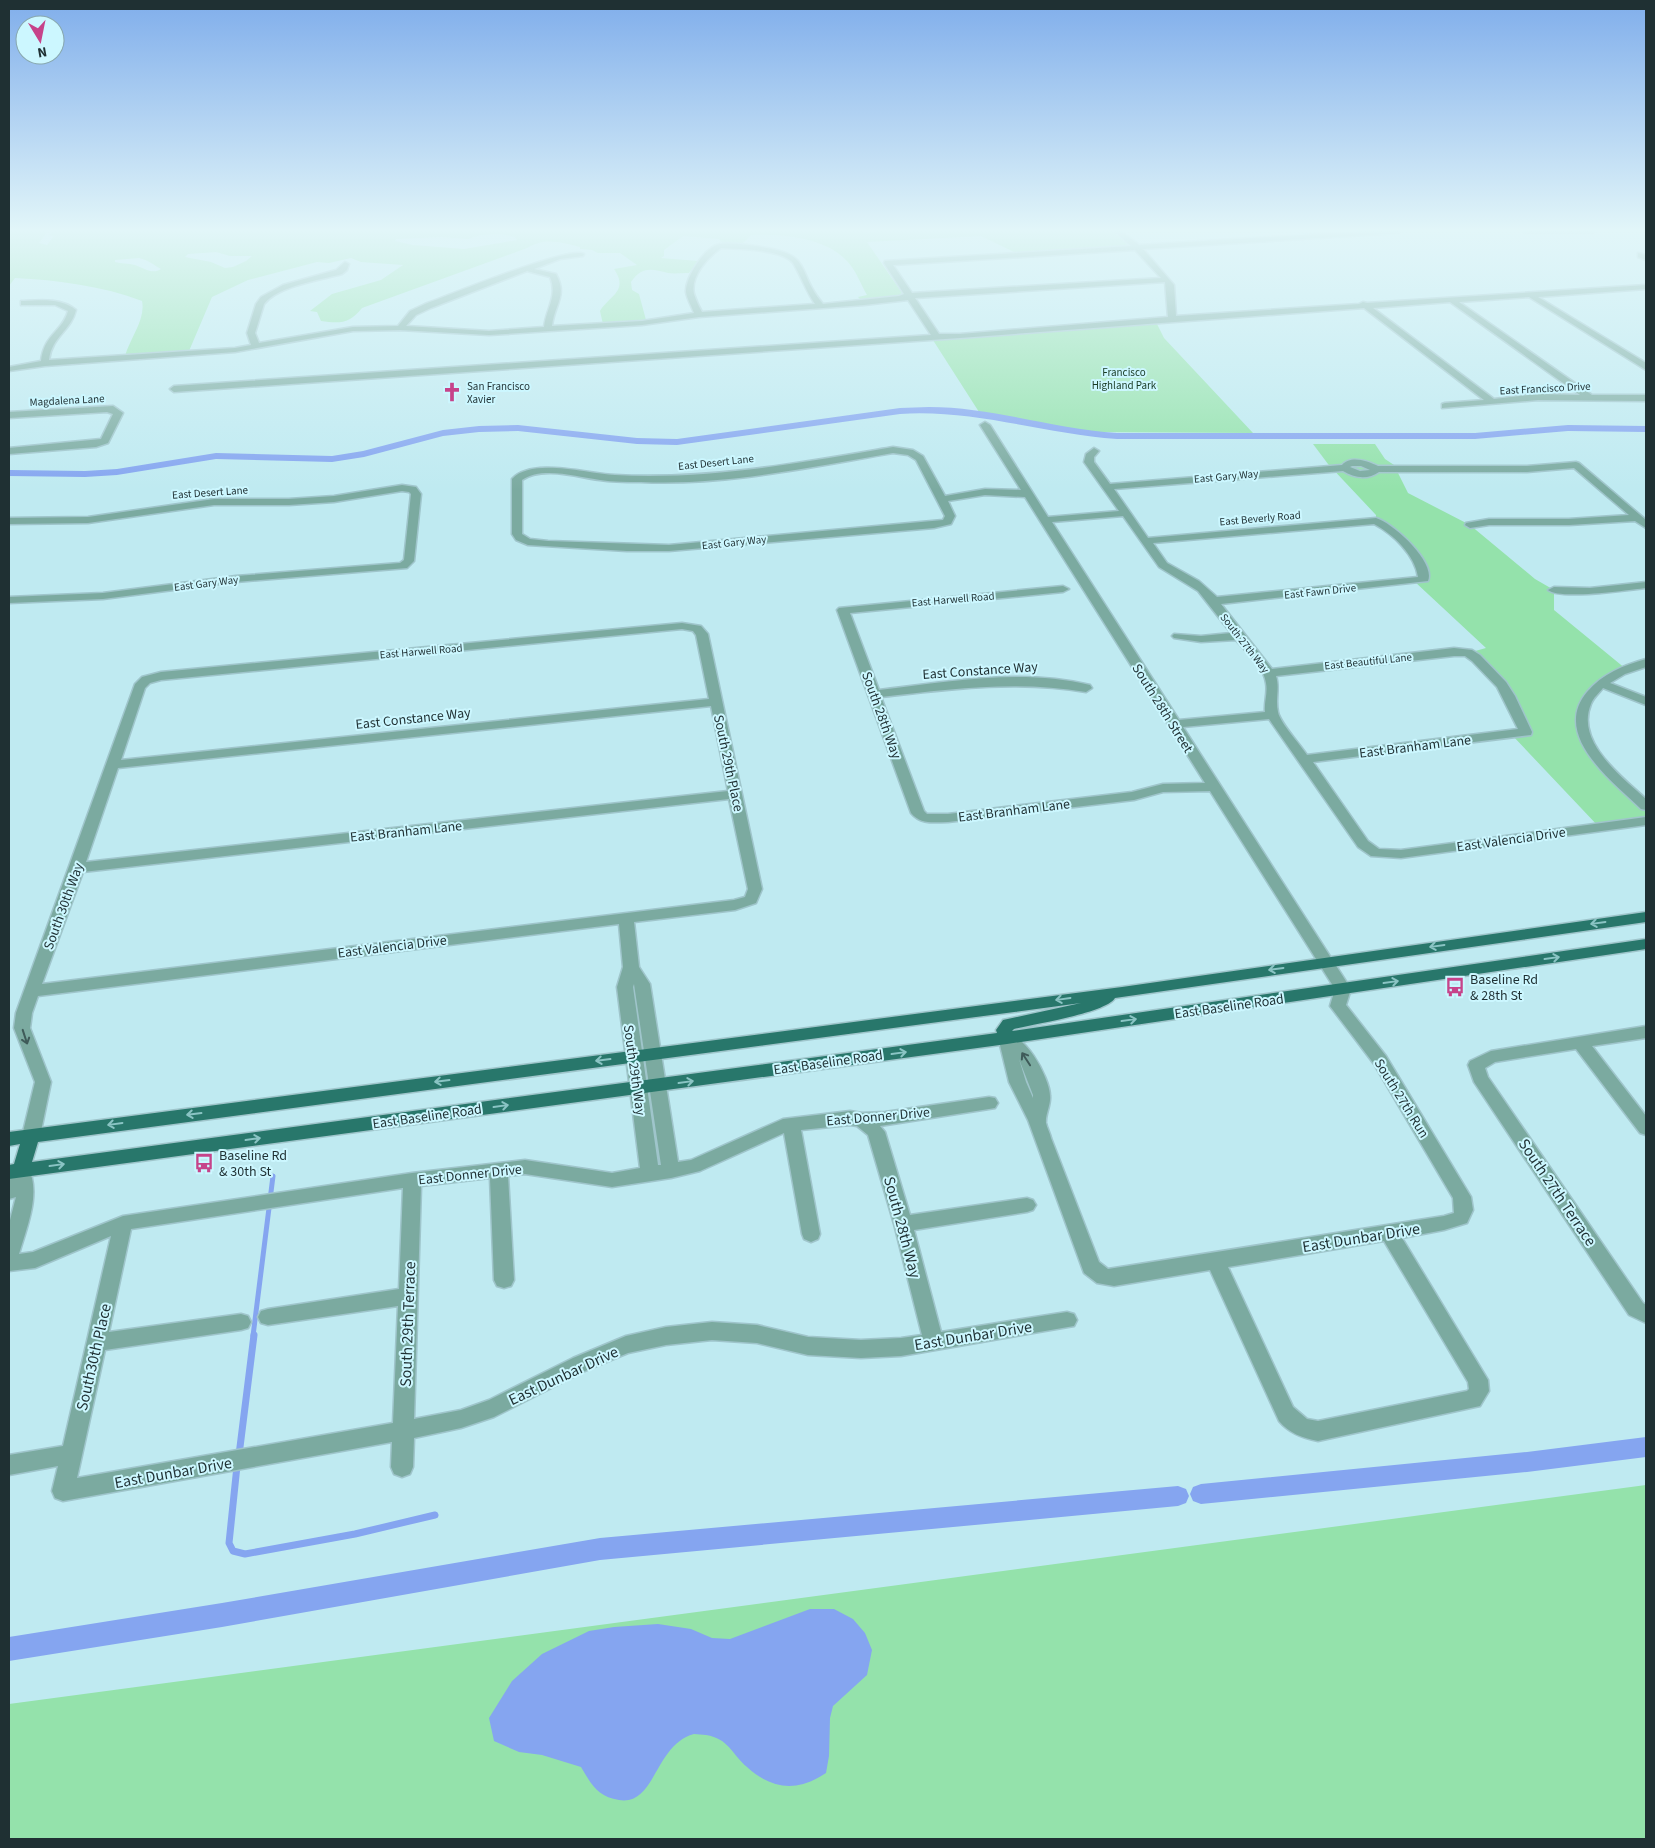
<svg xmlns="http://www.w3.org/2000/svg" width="1655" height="1848" viewBox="0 0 1655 1848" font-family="'Source Sans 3',sans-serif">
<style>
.green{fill:#94e2ab;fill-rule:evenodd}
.water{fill:#85a5f0}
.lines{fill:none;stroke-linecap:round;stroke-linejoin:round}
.stream-far1{stroke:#85a5f0;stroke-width:5}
.stream{stroke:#85a5f0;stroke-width:7}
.canal{fill:#85a5f0;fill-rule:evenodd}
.street-casing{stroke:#9fc5cb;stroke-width:3}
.primary-casing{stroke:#9fc5cb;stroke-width:3}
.street{fill:#7baaa0;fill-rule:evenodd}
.primary{fill:#28776b;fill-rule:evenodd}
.oneway{stroke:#8ac4c4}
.oneway2{stroke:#3f5b59}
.labels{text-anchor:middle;stroke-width:4;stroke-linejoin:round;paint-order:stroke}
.far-park-label{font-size:11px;fill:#173923;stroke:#ccf7ff}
.far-poi-label{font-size:11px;fill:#1f3033;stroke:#ccf7ff;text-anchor:start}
.far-street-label{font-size:11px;fill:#1f3033;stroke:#ccf7ff}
.street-label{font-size:14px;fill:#1f3033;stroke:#ccf7ff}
.poi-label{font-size:14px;fill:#1f3033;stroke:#ccf7ff;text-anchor:start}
.near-street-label{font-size:16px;fill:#1f3033;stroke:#ccf7ff}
</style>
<rect width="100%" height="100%" fill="#bfeaf1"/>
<g class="green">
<path d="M9,231H48L39,243L47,245L54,236L48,235L55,231H863L866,234L875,231H1114L1131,246L1016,253L981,236L867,242L902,293L900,295L860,299L858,297L867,295C861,285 856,270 847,261C824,237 783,234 751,235L740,246L723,244L719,239L683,236L664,250V256L661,258L698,261L689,273C683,273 674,274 668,273C652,269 642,266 631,282L632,290L639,294L646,320L603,324L600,311C610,295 629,291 614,269L637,265L620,253H598L592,250L580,249V247C562,242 544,237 527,248L362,308C350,323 341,324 321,321L317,312L310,311L332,294L381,280L403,265L361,262L351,258L329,263L317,262L248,280L212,297L189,351L125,356C130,338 146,319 142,301C103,286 57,280 15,278L9,286ZM501,234L515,237L517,240L464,249L413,245L395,241L396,239L441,237L468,239L481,235ZM216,252L230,256H252L246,261L233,267L225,268L211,262L185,257L188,254ZM139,258C148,260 154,265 161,269C153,275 144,268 135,265C128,263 121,264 115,262V260Z"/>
<path d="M1155,320L1164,338L1253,433L1089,432L979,412L931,337Z"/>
<path d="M1313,444H1375L1385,459L1394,465L1408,493L1470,525L1535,579L1554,590V610L1626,669L1590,694L1581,722L1597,758L1646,806V821L1599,827L1511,734L1525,732L1509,696L1468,653L1486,648L1414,581L1424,579L1413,552L1376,521V515L1328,464Z"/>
<path d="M1646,1485V1839H9V1704Z"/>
</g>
<path class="water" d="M810,1609H834L853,1619L865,1633L872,1650L867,1675L833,1706L830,1718L829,1756L826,1773C798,1792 772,1790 747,1767C731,1753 729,1739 706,1735C702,1735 698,1734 694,1734C654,1745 656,1806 619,1800C598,1797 591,1784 581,1767L542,1755L519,1752L494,1741L489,1718L512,1681L542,1654L589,1631L614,1627L658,1624L691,1629L712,1638L730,1639Z"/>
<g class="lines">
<path class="stream-far1" d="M253,1336L273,1176"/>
<g class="stream">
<path d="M239,1455L254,1335"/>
<path d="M237,1466L229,1543L233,1551L245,1554L355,1534L435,1515"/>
</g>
<g class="canal">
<path d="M929,407C992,407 1054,429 1117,433H1475L1568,425L1646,426V432L1568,431L1475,439H1117C1044,434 974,409 900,414L677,445L637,444L518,431L479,432L443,436L364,457L332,462L216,459L117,475L85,477L9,476V470L85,471L117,469L216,453L332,456L363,451L443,430L479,426L518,425L637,438L677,439L900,408Z"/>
<path d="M1646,1437V1457L1527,1472L1201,1504L1193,1501L1190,1494L1193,1487L1201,1484L1527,1452Z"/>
<path d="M1178,1486L1186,1489L1189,1496L1186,1503L1178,1506L600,1560L222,1627L9,1661V1637L222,1603L600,1538Z"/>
</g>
<defs>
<g id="street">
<path d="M1114,231H1121L1139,245L1365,231H1401L1398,233L1143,249L1174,285L1176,316L1359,304L1363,302L1367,303L1646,285V289L1538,297L1646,363V370L1529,297L1459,302L1592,395H1646V401L1538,400L1442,408V404L1445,403L1484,400L1364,308L960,338L174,392L170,389L174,386L931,335L908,300L864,305L699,317L642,325L489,335L400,330L353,331L235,352L45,366L9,371V367L41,361C44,334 63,331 68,311L55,305H21V301H24C41,300 62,298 76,310C71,331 52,336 49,360L235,348L251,345L247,333L256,304L261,297L283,285L336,270L345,262L349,264L347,270L342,274C320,280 278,286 264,304L255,333L259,343L353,327L398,326L410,311L425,304C448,296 570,245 584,254L583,256L560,259L534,269L556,274C568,296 554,305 552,326L642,321L694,313C692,307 687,299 686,292C685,278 705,246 720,244C735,242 779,248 792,256C803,262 806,278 812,288C815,294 819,299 823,304L899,296L904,294L884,263L885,261L1131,246ZM721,248C738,249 782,249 793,263C801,276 806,291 815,304L702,312C699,307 696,300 694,294C690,276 708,257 721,248ZM1135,250L1161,278L912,293L893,265ZM527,271L550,277C558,296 546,309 544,327L489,331L406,326L416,315L431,308ZM1165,282L1168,317L960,334H939L915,298ZM1450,302L1580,395L1538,394L1494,399L1373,308Z"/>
<path d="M1522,231H1595L1592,233H1525Z"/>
<path d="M1638,253L1646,255V260L1638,257Z"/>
<path d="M113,406L123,413L108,443L96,447L9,454V448L101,439L113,414L107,412L9,418V412Z"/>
<path d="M985,422L990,425L1048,517L1119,511L1084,462L1086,454L1094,448L1099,451L1094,457V462L1110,484L1342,465C1351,455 1367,461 1378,466H1527L1576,462L1579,463L1646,520V528L1635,521L1569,525H1489L1470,528L1465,525L1466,523L1489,519H1569L1629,515L1574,468L1527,472H1379C1368,480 1354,478 1343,471L1114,489L1148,538L1376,518C1393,523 1436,562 1428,581L1221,604L1272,669L1454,648L1472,650L1480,655L1506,682L1515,696L1532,732L1531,735L1313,762L1368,841L1379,849L1401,850L1646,817V825L1401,858L1371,856L1358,847L1269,719L1183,727L1351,989L1346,1005L1386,1056L1471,1197L1473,1210L1467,1223L1444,1230L1402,1238L1488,1380L1489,1391L1480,1406L1318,1441C1302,1438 1289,1433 1279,1421L1210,1270L1114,1286L1097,1283L1084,1273L1028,1120L1009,1082L1000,1045L999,1038L1001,1034C1023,1028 1050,1078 1050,1096C1051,1105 1045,1115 1046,1123C1047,1128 1050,1133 1051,1138L1099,1262L1108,1269L1444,1216L1454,1213L1453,1198L1374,1064L1330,1006L1335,989L1210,791L1163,792L1134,800L948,822C934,822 921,825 911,813L837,610L839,608L1063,586L1069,589L1063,592L850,613L879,690C948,682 1021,668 1090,685L1092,688L1086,692C1017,680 950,689 881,697L924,811L927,814H948L1132,792L1163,784L1205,783L1025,497L985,495L948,501L955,516L951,524L934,528L669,551H627L528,545L516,540L512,534V479C532,457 588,474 615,475C709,480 800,463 893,447L913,450L923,456L945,496L985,489L1021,490L980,425ZM893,453L908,455L916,460L945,516L943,520L669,545L548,541L530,539L522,534V480C542,466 577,477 600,480C613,482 627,482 641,482C725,486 811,467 893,453ZM1352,466H1361L1370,470L1360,471L1350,467ZM1123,516L1159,567L1198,591L1231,633L1201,636L1174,634L1172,636L1174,638L1201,642L1236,640C1246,652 1264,667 1266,683C1268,693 1264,702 1265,712L1179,720L1052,522ZM1374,524C1393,534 1415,555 1418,577L1217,597L1199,581L1167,563L1153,543ZM1454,656H1465L1472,661L1497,687L1518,729L1307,755C1300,744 1280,723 1278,712C1275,699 1280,688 1276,676ZM1019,1059L1033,1095V1098L1026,1082ZM1384,1241L1468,1382L1469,1389L1467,1391L1318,1421L1307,1419L1293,1407L1228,1267Z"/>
<path d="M402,485L416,487L421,494L414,561L407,568L236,582L103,599L9,603V597L103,593L236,576L400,563L404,560L411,494L409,492L402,491L334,502L289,505H214L88,523L9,524V518L88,517L214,499H289L334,496Z"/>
<path d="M1646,582V588C1629,590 1559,600 1548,590L1554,587L1590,588Z"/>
<path d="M682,623L701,626L708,634L762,889L756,903L735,910L634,922L639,967L650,984L678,1162L691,1160L783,1119L850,1111L862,1113L885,1112L989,1097L995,1098L998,1103L995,1108L989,1109L880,1126L885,1132L910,1215L1027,1198L1033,1200L1036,1205L1033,1210L1027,1212L914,1230L941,1332L1067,1312L1074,1314L1077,1320L1074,1326L901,1356L861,1358L808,1355L757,1343L712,1340L666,1345L628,1353L587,1370L494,1417L461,1428L414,1438L413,1467L410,1474L402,1477L394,1474L391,1467L392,1442L63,1501L55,1498L52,1491L58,1466L9,1475V1455L63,1446L111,1236L35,1268L9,1271V1224L16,1197L9,1199V1176L15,1165L21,1163L27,1165C42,1192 27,1226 19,1254L33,1252L123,1216L412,1173L525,1160L612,1173L640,1168L617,987L623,967L619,924L38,996L32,1013L30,1028L51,1082L40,1136L37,1141L31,1143L25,1141L22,1136L35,1082L14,1028L16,1013L135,684L142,677L161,672ZM682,629L693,631L696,635L709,699L121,760L145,688L150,683L161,680ZM711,706L728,791L86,862L118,768ZM729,799L748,889L745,897L734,900L42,984L83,872ZM634,984L661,1165H658L633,987ZM850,1125L857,1126L868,1135L894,1224L922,1335L901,1338L861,1340L808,1337L757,1325L712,1322L666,1327L626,1336L573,1358L489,1400L461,1410L414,1419L421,1186L490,1178L494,1280L497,1286L504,1288L511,1286L514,1280L508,1176L525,1174L612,1187L671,1178L700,1171L784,1133L802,1234L804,1239L811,1242L818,1239L820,1234L801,1130ZM403,1188L399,1289L268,1309L261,1311L258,1317L261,1323L268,1325L398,1306L393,1423L77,1478L105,1350L241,1330L248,1328L251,1322L248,1316L241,1314L109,1332L131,1229Z"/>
<path d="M1646,659V667L1625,674L1610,683L1646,697V705L1603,688C1599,693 1593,698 1591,704C1575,742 1622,777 1646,799V810L1641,809C1612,781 1551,735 1587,692C1602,674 1624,665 1646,659Z"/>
<path d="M1646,1026V1038L1592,1046L1646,1116V1135L1640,1133L1576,1049L1495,1062L1485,1068L1488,1077L1643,1303L1646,1305V1323L1629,1315L1474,1082L1468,1065L1470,1061L1491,1051Z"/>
</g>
<path id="primary" d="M1646,912V922L1115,998C1106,1013 1034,1024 1014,1029L1012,1031L1646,939V949L1007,1044L9,1179V1165L14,1164L20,1144L9,1146V1132L1122,987ZM1081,1003L1003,1020L996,1030L997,1033L32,1162L38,1142Z"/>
</defs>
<use href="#street" class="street-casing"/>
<use href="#primary" class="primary-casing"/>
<use href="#street" class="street"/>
<use href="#primary" class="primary"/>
</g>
<defs><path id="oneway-shaft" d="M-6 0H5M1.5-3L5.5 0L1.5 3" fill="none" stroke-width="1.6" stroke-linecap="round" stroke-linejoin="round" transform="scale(1.25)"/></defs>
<g class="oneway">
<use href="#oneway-shaft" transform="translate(1598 923) rotate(172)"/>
<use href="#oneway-shaft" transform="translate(1437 946) rotate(172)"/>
<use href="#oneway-shaft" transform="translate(1552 958) rotate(-8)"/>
<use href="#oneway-shaft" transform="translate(1276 969) rotate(172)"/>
<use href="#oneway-shaft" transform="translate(1391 982) rotate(-8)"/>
<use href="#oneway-shaft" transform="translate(1063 999) rotate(172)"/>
<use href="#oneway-shaft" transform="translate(1129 1020) rotate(-8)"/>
<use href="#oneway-shaft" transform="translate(899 1053) rotate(-8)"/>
<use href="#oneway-shaft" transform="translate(603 1060) rotate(173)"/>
<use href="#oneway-shaft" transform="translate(442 1081) rotate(173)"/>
<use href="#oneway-shaft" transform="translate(686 1082) rotate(-8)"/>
<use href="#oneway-shaft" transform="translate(501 1106) rotate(-8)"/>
<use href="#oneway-shaft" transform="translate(194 1114) rotate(173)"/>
<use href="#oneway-shaft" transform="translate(115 1124) rotate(172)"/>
<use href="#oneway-shaft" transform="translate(253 1139) rotate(-8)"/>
<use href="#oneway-shaft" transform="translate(57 1165) rotate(-8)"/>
</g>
<g class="oneway2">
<use href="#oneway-shaft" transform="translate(25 1037) rotate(72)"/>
<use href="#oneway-shaft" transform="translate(1026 1059) rotate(-123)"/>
</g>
<linearGradient id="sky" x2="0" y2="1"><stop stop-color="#80aeeb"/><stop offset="0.47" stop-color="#e2f6f9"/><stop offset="1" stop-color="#e2f6f9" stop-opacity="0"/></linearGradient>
<rect width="1655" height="490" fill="url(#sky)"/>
<defs>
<symbol id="church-bare" viewBox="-9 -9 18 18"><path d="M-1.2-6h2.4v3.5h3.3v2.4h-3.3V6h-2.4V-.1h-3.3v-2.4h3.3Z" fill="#c6438a" stroke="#ccf7ff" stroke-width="2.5" paint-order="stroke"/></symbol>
<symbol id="bus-bare" viewBox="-9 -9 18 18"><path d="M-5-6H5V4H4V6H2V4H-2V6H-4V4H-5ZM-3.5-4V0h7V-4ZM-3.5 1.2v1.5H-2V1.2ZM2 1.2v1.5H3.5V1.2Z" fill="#c6438a" stroke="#ccf7ff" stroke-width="2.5" paint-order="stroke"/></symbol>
</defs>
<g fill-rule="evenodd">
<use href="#church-bare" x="438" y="378" width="28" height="28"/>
<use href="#bus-bare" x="1441" y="973" width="28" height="28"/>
<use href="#bus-bare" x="190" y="1149" width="28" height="28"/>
</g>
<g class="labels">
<g class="far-park-label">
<text x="1124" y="376">Francisco<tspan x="1124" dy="13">Highland Park</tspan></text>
</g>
<g class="far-poi-label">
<text x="467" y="390">San Francisco<tspan x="467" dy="13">Xavier</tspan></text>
</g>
<g class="far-street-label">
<text transform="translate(1545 388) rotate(-3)" y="4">East Francisco Drive</text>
<text transform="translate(67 400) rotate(-3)" y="4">Magdalena Lane</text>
<text transform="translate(716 462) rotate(-6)" y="4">East Desert Lane</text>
<text transform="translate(1226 476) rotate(-5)" y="4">East Gary Way</text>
<text transform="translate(210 492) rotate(-4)" y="4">East Desert Lane</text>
<text transform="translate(1260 518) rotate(-5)" y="4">East Beverly Road</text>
<text transform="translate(734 542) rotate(-6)" y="4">East Gary Way</text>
<text transform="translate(206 583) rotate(-7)" y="4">East Gary Way</text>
<text transform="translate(1320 591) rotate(-6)" y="4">East Fawn Drive</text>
<text transform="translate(953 599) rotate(-5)" y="4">East Harwell Road</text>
<text transform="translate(1245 643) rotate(52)" y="4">South 27th Way</text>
<text transform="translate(421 651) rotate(-5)" y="4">East Harwell Road</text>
<text transform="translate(1368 661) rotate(-6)" y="4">East Beautiful Lane</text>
</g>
<g class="street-label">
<text transform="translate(980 670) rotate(-4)" y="5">East Constance Way</text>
<text transform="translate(1163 708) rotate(58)" y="5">South 28th Street</text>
<text transform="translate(882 715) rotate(70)" y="5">South 28th Way</text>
<text transform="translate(413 718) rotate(-6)" y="5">East Constance Way</text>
<text transform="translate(1415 746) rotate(-7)" y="5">East Branham Lane</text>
<text transform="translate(729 763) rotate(78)" y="5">South 29th Place</text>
<text transform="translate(1014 810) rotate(-7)" y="5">East Branham Lane</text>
<text transform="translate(406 831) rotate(-6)" y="5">East Branham Lane</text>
<text transform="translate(1511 839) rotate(-8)" y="5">East Valencia Drive</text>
<text transform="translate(63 906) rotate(-70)" y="5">South 30th Way</text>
<text transform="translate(392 946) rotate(-7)" y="5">East Valencia Drive</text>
<text transform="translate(1229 1006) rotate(-8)" y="5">East Baseline Road</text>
<text transform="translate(828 1062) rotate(-8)" y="5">East Baseline Road</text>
<text transform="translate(635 1070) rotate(82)" y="5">South 29th Way</text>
<text transform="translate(1402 1098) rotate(58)" y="5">South 27th Run</text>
<text transform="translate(427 1116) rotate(-8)" y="5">East Baseline Road</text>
<text transform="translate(878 1116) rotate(-5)" y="5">East Donner Drive</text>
<text transform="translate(470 1174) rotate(-6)" y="5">East Donner Drive</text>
</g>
<g class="poi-label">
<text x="1470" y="984">Baseline Rd<tspan x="1470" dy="16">&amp; 28th St</tspan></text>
<text x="219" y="1160">Baseline Rd<tspan x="219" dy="16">&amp; 30th St</tspan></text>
</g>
<g class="near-street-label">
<text transform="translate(1558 1192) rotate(56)" y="6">South 27th Terrace</text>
<text transform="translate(903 1227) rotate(75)" y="6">South 28th Way</text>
<text transform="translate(1361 1237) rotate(-9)" y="6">East Dunbar Drive</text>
<text transform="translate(407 1324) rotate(-88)" y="6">South 29th Terrace</text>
<text transform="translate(973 1335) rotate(-9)" y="6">East Dunbar Drive</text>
<text transform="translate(93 1357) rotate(-77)" y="6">South30th Place</text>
<text transform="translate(563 1375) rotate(-25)" y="6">East Dunbar Drive</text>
<text transform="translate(173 1472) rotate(-10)" y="6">East Dunbar Drive</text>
</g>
</g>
<rect width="1655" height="1848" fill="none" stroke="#1f3033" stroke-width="20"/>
<g transform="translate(40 40) rotate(170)"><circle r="24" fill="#ccf7ff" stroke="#87a7ad"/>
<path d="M0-4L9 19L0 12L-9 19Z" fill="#c6438a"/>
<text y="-8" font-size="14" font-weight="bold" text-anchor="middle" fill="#1f3033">N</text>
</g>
</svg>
